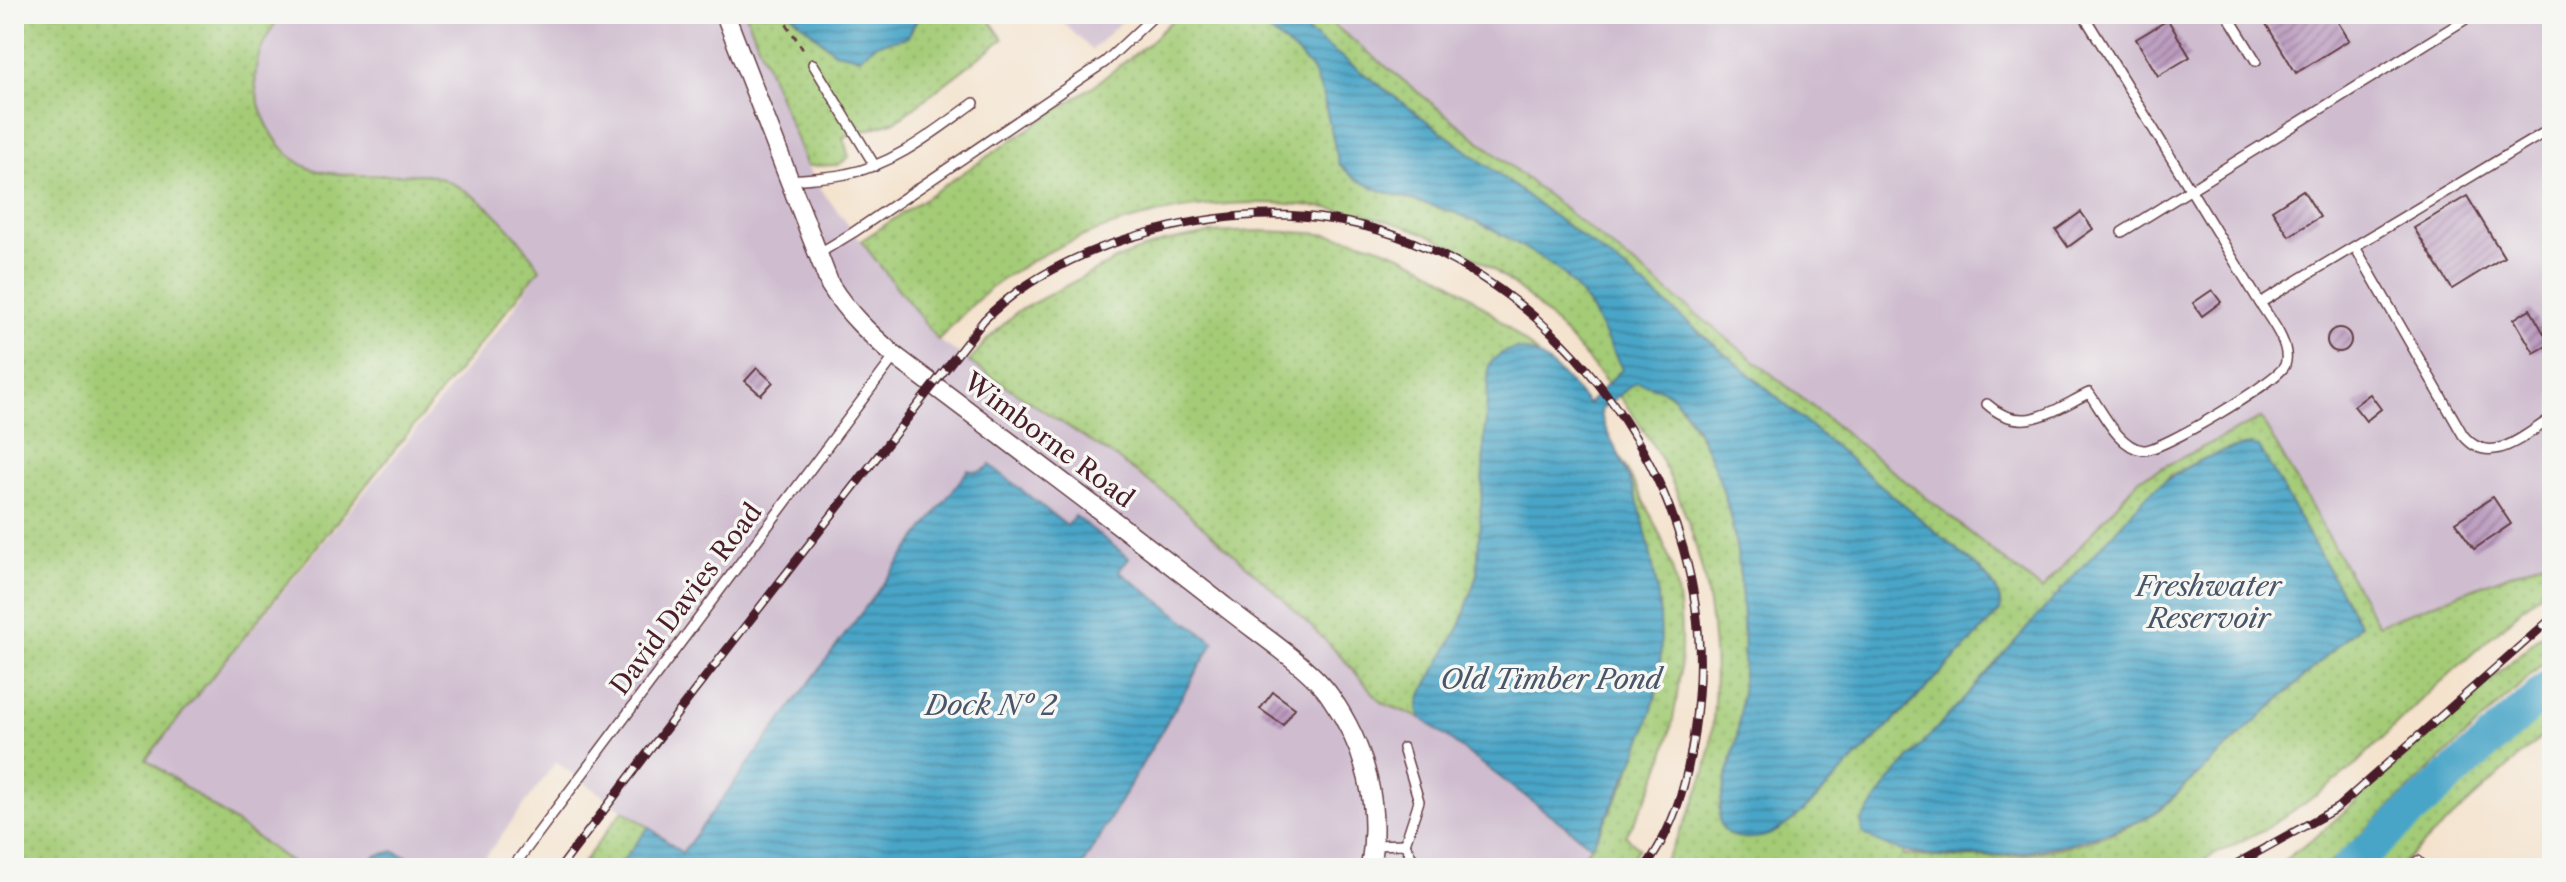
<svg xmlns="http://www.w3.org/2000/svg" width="2566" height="882" viewBox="0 0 2566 882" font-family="'Libre Caslon Text',serif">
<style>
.industrial{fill:#cfbdcf}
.grass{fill:url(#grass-dots);stroke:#777651;stroke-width:2;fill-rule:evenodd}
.water{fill:url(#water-rules);stroke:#496279;stroke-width:2}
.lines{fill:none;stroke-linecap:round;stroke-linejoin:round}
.river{stroke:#48a5c7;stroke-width:34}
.building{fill:url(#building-hatch)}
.lane-casing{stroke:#643c43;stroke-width:12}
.street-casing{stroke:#643c43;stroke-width:21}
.path{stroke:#643c43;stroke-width:3;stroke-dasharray:6 6;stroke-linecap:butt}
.lane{stroke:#fff;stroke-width:9}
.street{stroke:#fff;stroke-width:18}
.rail-casing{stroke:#4a1f2b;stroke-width:9}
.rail{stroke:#f6f6f2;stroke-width:6;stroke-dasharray:18;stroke-linecap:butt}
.labels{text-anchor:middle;stroke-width:7;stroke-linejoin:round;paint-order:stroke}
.street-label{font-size:26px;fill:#4a1f2b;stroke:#f6f6f2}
.water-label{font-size:28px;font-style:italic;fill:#495569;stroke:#f6f6f2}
</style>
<defs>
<pattern id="grass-dots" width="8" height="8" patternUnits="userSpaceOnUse" patternTransform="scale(2)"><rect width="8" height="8" fill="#a4cc77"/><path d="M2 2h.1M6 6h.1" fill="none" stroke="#8faf67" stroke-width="1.8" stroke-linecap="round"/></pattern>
<pattern id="water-rules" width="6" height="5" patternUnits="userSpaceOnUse" patternTransform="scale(2)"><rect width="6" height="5" fill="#48a5c7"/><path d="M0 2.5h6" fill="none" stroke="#3e86a2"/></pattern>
<pattern id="building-hatch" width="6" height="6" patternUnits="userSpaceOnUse" patternTransform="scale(2)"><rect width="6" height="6" fill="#bb9bbf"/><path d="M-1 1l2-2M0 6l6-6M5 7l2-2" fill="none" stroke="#9a7e9b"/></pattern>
</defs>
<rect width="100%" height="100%" fill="#f6f6f2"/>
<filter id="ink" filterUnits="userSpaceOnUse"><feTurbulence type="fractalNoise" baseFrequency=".0125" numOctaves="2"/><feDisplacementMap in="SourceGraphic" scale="16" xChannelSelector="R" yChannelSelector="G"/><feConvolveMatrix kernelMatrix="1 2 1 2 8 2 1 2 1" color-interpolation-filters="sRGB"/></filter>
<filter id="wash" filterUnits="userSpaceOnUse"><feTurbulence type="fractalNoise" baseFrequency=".006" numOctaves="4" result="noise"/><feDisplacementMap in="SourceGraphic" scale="32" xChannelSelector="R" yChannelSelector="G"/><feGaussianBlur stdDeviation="1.8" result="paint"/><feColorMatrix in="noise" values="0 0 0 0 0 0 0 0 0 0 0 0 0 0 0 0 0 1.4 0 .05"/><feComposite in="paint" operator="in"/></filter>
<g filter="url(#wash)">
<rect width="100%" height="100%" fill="#f4e2cc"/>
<g class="industrial">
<path d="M284,14H746L807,166L825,195L938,340L1119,460L1170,497L1277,593L1337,652L1382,703L1421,718L1592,846L1571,868H1081L1214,642L1119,571L1128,557L1074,517L1067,526L990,466L985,470L973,472L968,470L682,853L556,762L477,868H299L145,760L507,319L540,269L426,174L332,173L310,168L293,159L271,131L260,106L255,79L258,58L266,39Z"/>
<path d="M1054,14H1129L1092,50Z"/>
<path d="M1320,14H2552V558L2378,625L2260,418L2139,479L2042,590Z"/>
</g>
<g class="grass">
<path d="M14,14H281C273,28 262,42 258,58C247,96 272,152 309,168C337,179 395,174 426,174C478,187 512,227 540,269L146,759L299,868H14Z"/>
<path d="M746,14H791L834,52L908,37L919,14H992L988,18L1003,39L896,121L843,137L849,157L838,165L807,166Z"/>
<path d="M1178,14H1257L1255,18L1300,56L1312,70L1322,91L1339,164L1355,179L1382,191L1456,213L1492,229L1543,259L1563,274L1588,303L1623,369L1608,384C1566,333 1521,281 1461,250C1321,178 1134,190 1004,278C979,296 959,318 938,340L861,241L1096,84L1149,43Z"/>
<path d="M1284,14H1320L2042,590L2139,479L2261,418L2378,625L2552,558V582L2423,698L2350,770L2321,792L2267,828L2188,868H1707L1663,864C1681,832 1698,799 1707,764C1712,744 1713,724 1714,703C1720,595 1687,481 1619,396L1636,381C1647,385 1662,387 1670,395C1681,403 1688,418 1695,429C1745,506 1752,648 1737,737C1733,761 1726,785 1719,808L1772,834L1794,819L1901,714L2000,611C2002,593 1992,583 1981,570L1621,266ZM2232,448L2360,625L2159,811C2082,855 1989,863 1903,855L2169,476L2198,461Z"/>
<path d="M1261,231C1289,232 1319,232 1347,238C1425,254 1482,302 1539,355L1524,350L1489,365L1477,574L1461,624L1418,708L1421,718L1382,703L1337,652L1277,593L1170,497L1119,460L969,362L987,340L1018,311L1121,257L1163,242L1210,233Z"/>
<path d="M1618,453C1638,493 1664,533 1674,576C1688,637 1680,711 1659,770C1651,793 1638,814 1626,836L1639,848L1624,868H1571L1592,846L1626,781L1655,700L1660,675L1654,572L1637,501Z"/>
<path d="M2552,625V655L2325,868H2273L2316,837Z"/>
<path d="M2552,702V727L2397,868H2368Z"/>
<path d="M623,810L649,827L617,868H579Z"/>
</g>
<g class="water">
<path d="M791,14H919L908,37L877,44L860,57L834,52Z"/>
<path d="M1257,14H1284L1621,266L1981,570C1992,583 2002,593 2000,611C1952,663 1902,713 1851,763C1827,787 1804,815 1775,832C1761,840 1728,843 1721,825C1714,809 1734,757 1737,736C1749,656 1746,536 1712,461C1702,439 1689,410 1670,394C1662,387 1647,385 1636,382L1601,410C1602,427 1612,439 1619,455C1626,471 1634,489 1639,506C1654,560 1666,620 1659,675C1652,732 1618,795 1592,846L1421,718L1418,708L1422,693L1461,624L1477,574L1489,365C1522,322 1565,378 1588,404L1622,369L1588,303L1563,274L1543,259L1492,229L1456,213L1382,191L1355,179L1339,164L1322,92L1312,70L1300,56L1254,18Z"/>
<path d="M2249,445L2259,447L2360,625L2158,811C2094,848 1922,882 1862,832L1861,822L1890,780L2149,493C2178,470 2211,451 2249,445Z"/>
<path d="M990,465L1067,526L1075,516L1129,558L1119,571L1214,642L1081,868H617L649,827L682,853L968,470C976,473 984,472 990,465Z"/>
<path d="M394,851L413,859L420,868H364L375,856Z"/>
</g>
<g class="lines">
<path class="river" d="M2348,868L2552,685"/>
</g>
<g id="blocks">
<g class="building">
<path d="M2260,14H2333L2349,40L2296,73Z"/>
<path d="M2168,20L2190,57L2158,76L2136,39Z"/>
<path d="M2303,190L2320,217L2289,236L2272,210Z"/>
<path d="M2467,196L2504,257L2452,289L2414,228Z"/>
<path d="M2081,212L2093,229L2068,247L2056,230Z"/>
<path d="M2212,290L2221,302L2202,316L2193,303Z"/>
<path d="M2530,309L2550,344L2534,353L2514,319Z"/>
<circle cx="2339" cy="340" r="12"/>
<path d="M757,368L773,382L761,395L745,381Z"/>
<path d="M2370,394L2381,409L2366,421L2354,406Z"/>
<path d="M2493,497L2511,524L2474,549L2455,522Z"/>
<path d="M1273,692L1295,708L1283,725L1260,709Z"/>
</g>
</g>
</g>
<g filter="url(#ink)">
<use href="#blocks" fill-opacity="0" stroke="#643c43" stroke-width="2"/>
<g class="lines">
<defs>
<g id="lane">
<path d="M2227,14L2256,61"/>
<path d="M2547,14L2552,23"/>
<path d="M813,64L875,166"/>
<path d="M790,180C808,178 828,178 846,174C894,165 935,131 974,103"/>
<path d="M2122,232L2474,14"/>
<path d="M2355,247L2463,435C2490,469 2524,435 2552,418"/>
<path d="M818,254L854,232L1105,62L1156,14"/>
<path d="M2260,303L2552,128"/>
<path d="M1987,404C2022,436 2053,410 2089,393C2102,411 2119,448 2143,450C2160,452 2280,380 2285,365C2292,346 2270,319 2260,303L2083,14"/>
<path d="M1403,748L1419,801L1405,844"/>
<path d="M1373,845L1405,844L1417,868"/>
<path d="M2418,861L2425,868"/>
<path d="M512,868L895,356"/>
</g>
<path id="street" d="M725,14L830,285C848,314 870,334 895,356C1005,439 1116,521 1224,606C1253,630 1310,666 1330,696C1366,747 1381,806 1370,868"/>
</defs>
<use href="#lane" class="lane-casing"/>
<use href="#street" class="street-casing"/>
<path class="path" d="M780,14L806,54"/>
<use href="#lane" class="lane"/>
<use href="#street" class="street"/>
<defs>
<g id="rail">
<path d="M560,868L693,693L984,320C1030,274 1092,247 1154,231C1234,210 1315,208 1394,235C1579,299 1715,500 1698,696C1693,757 1682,817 1645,868"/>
<path d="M2229,868L2337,808L2552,618"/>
</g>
</defs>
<use href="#rail" class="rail-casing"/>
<use href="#rail" class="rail"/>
</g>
</g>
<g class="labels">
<g class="street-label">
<text transform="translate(1049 440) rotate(37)" y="9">Wimborne Road</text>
<text transform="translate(686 599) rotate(-53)" y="9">David Davies Road</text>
</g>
<g class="water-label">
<text x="2209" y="596">Freshwater<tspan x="2209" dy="32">Reservoir</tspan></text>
<text x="1551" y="689">Old Timber Pond</text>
<text x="991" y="715">Dock Nº 2</text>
</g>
</g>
<rect width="2566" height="882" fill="none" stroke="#f6f6f2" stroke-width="48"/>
</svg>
